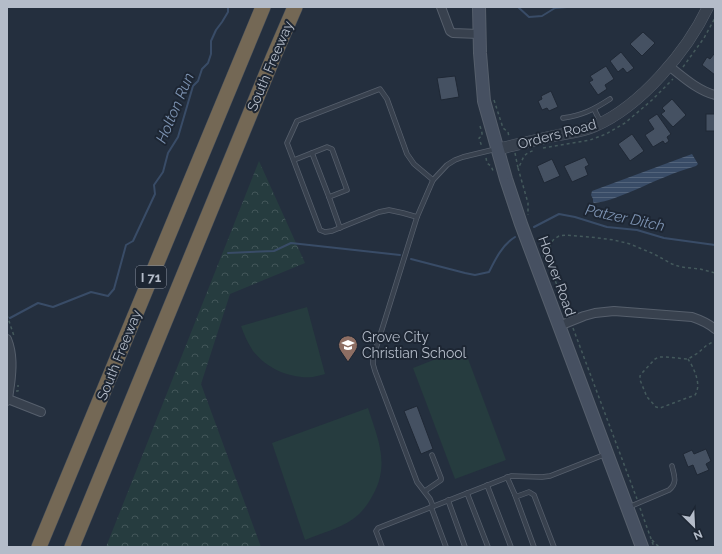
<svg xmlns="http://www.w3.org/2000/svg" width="722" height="554" viewBox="0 0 722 554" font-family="Raleway,sans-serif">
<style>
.green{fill:#263c3f}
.forest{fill:url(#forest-crowns)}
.water{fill:url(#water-rules)}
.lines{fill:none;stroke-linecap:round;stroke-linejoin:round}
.stream{stroke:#394c67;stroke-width:2}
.building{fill:#455162;stroke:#1f2835}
.service-casing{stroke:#565f6c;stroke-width:5.5}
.minor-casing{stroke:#565f6c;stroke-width:10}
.tertiary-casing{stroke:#565f6c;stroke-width:12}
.secondary-casing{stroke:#565f6c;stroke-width:14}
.motorway-casing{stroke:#434c59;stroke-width:16}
.path{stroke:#44595c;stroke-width:1.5;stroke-dasharray:3 3;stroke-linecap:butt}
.service{stroke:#38414e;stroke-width:4}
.minor{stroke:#38414e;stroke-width:8}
.tertiary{stroke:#38414e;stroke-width:11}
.secondary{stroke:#465061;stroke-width:12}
.motorway{stroke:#746855;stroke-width:15}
.labels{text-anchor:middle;stroke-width:4;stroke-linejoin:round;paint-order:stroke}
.shield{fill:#1d2633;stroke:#878f9c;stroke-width:1}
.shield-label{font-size:13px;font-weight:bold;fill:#b4bcc9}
.street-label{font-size:14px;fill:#b4bcc9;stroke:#1d2633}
.poi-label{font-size:14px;fill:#b4bcc9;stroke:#1d2633;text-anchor:start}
.water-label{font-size:15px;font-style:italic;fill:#7c92b1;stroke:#1d2633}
</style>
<defs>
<pattern id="forest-crowns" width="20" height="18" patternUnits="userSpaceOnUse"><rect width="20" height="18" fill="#263c3f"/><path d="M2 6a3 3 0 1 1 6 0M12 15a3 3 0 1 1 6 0" fill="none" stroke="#435659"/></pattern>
<pattern id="water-rules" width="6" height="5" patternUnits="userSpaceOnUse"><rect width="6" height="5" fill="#394c67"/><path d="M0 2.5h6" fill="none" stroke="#53647b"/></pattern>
</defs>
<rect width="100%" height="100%" fill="#242f3e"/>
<g class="green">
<path d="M307,307L325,374C322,375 317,376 313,377C291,379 267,369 253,351C248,343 244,335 241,326Z"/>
<path d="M464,348L506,460L455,479L413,368Z"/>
<path d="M368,408C379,442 391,467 370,500C366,507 360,514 353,519C341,528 319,534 305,540L272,443Z"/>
</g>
<path class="forest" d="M259,161L305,263L230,294L201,384L261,547H106Z"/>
<path class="water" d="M692,154L698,164L696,166C675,172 655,181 635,190C622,195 608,202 594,203L593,202V199L591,195L592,191Z"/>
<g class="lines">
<g class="stream">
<path d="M518,7L529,17L542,16L555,8L567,7"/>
<path d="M534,227L559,214L575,217L607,227L637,230L664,238L715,245"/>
<path d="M228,253L274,251L291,243L400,255"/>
<path d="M411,259L465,273L475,275L489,272C495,260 502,245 515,237"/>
<path d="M10,318L38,303L53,307L91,292L108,296L114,289L126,245L133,241L155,194L154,185L163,172L168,153L178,137L193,86L198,81L202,69L208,63L211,54V41L216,30L222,22L228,12V7"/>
</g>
</g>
<g class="building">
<path d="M643,32L655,43L642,56L630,44Z"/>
<path d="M621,52L634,68L627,73L623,68L618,72L610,61Z"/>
<path d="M714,54L715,55V75L702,65L707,57L710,59Z"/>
<path d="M606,66L614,79L605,85L607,89L598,95L589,82L593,80L590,76Z"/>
<path d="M455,76L459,97L441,100L437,78Z"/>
<path d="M551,91L558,107L549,111L547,108L542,110L538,101L542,99L541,96Z"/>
<path d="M672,99L686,115L673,127L661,114L665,111L662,108Z"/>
<path d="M657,114L671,134L667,137L669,141L665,144L663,141L653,147L645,135L654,129L648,120Z"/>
<rect x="706" y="114" width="9" height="17"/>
<path d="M632,134L644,151L630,161L618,144Z"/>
<path d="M585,157L589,165L585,167L588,175L572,182L564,166Z"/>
<path d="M552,159L560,176L544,183L537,166Z"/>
<path d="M417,406L433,449L421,454L404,411Z"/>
<path d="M706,449L711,461L706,464L709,470L697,475L693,465L688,467L683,454L692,450L694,454Z"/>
</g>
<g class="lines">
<defs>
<g id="service">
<path d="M594,109L601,123"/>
<path d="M563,118C583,115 593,110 610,99"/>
<path d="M312,153L329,197"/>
<path d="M294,160L327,147L332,149L347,190L329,197L340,228"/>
<path d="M417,217L403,213L389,210L379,212L332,231L325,232L320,230L287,143L297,121L380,89L387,99L407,154L414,164L433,180"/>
<path d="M507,477L515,495L518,496L529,492L534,495L554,547"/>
<path d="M487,485L511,547"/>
<path d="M425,491L441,480V478L432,455"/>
<path d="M467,493L488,547"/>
<path d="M515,495L534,547"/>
<path d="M448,500L465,547"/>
<path d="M433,506L430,499L417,482L375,371L373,364V358L417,217L433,180L447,165L455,160L463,157L496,149"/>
<path d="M431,507L446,547"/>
<path d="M629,507L669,490C678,483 674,475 672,466"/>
<path d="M382,547L376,531L378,528L511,476L542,477L550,476L606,454"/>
</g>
<g id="minor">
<path d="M441,7L450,31L453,33L479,34"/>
<path d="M669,66C683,77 697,90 715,95"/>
<path d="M559,326L584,316L595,313L614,311L692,317C701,320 708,323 715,329"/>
<path d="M7,339C13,354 12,369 10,385C9,390 9,396 7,401"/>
<path d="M8,399L41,412"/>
</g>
<path id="tertiary" d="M498,149C516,145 535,140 554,136C567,133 582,132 595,126C641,106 687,51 708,7"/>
<path id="secondary" d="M479,7L480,53L484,101L506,179L521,224L642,547"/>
<g id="motorway">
<path d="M39,547L263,7"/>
<path d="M72,547L273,58L295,7"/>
</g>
</defs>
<use href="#service" class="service-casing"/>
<use href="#minor" class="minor-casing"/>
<use href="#tertiary" class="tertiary-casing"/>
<use href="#secondary" class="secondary-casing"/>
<use href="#motorway" class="motorway-casing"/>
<g class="path">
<path d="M683,67L704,38L715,18"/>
<path d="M494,100L503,128L508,132L509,137"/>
<path d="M480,126L482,133V136L479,138L482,147"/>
<path d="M543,148L590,140L606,134L625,123L652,100L673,79"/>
<path d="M515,153L518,168C525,158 520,155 535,150"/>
<path d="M486,158L487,163L491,166L494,173"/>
<path d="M518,168L528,203V215"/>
<path d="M543,254L552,272L568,315"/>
<path d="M545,258L551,243L554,239L559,236L566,235L590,237L614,240L630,244L654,254L672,264L681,267L700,269L715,273"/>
<path d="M7,315L14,336"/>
<path d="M573,328L637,499"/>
<path d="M688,359C694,368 702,385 695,395L660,408L656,407L647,397L640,380V376L642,373L655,359L659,357H665L688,359L698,353L707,345L715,341"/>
<path d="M16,391H18V385"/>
<path d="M640,508L654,547"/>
<path d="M652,540L659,547"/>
</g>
<use href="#service" class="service"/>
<use href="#minor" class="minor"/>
<use href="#tertiary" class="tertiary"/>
<use href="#secondary" class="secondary"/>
<use href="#motorway" class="motorway"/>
</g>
<defs>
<symbol id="school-pin" viewBox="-11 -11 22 30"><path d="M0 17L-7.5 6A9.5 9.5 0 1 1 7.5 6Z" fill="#8d6e63" stroke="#1d2633"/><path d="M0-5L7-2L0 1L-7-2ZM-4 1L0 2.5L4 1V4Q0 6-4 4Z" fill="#fff"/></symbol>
</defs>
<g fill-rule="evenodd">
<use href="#school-pin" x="337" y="334" width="22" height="30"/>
</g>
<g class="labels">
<rect class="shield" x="136" y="266" width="30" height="22" rx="3"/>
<g class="shield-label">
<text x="151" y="282">I 71</text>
</g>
<g class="street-label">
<text transform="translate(270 66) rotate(-67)" y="5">South Freeway</text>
<text transform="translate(557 134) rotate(-15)" y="5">Orders Road</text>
<text transform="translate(557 276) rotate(70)" y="5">Hoover Road</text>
<text transform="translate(119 355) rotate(-68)" y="5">South Freeway</text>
</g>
<g class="poi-label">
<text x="362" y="342">Grove City<tspan x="362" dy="16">Christian School</tspan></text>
</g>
<g class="water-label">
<text transform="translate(175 108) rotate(-67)" y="5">Holton Run</text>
<text transform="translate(625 218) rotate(12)" y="5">Patzer Ditch</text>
</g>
</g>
<rect width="722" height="554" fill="none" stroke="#b4bcc9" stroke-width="16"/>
<g transform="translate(694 526) rotate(156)" stroke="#1d2633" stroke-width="3" paint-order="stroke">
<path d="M0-3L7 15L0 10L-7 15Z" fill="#b4bcc9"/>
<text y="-6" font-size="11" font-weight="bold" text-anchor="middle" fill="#b4bcc9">N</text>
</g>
</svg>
